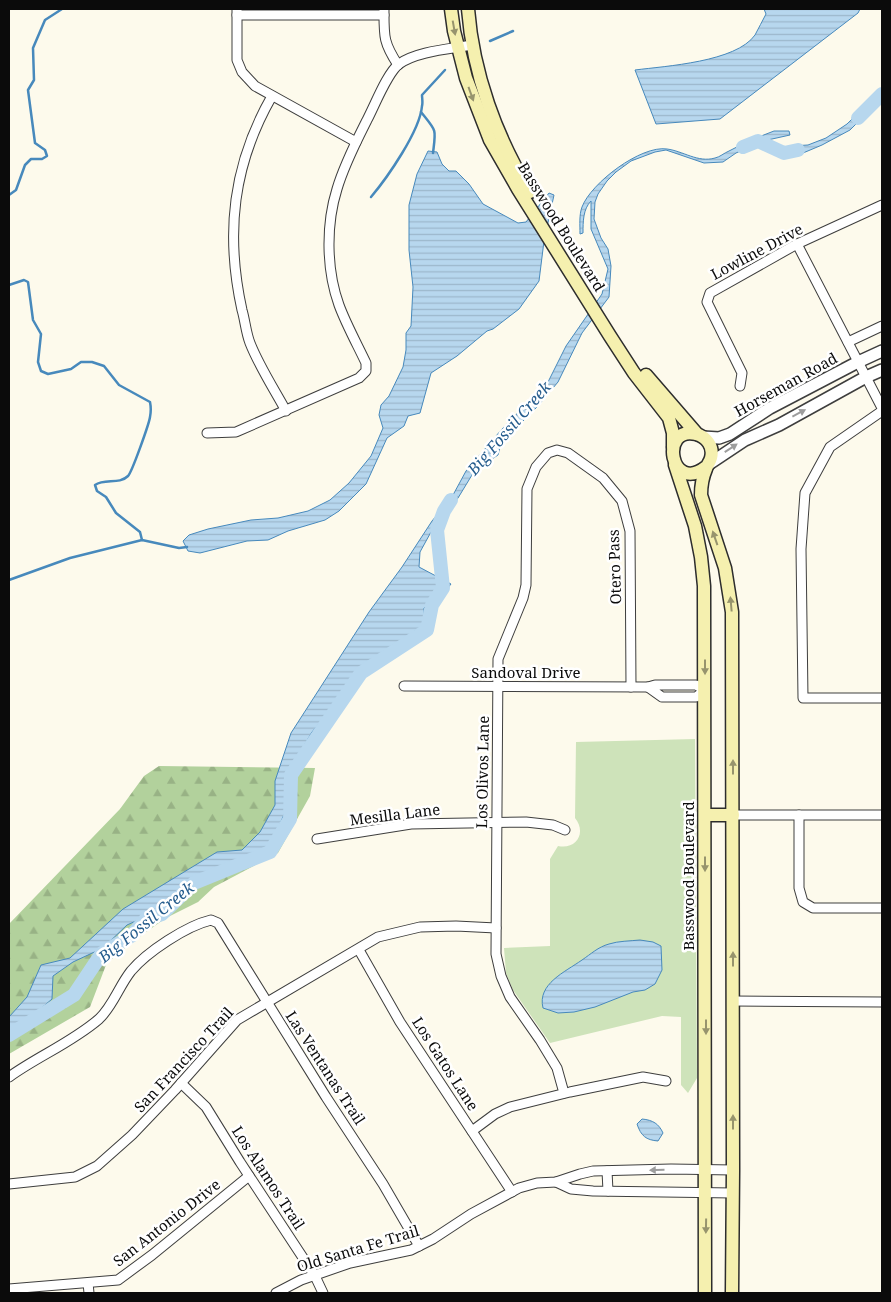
<svg xmlns="http://www.w3.org/2000/svg" width="891" height="1302" viewBox="0 0 891 1302" font-family="'Noto Serif',serif">
<style>
.forest{fill:url(#forest-firs)}
.park{fill:#cee3ba}
.water{fill:url(#water-rules);stroke:#4789bc}
.lines{fill:none;stroke-linecap:round;stroke-linejoin:round}
.stream{stroke:#4789bc;stroke-width:2.5}
.river{stroke:#b7d7ee;stroke-width:14}
.minor-casing{stroke:#3e3e3e;stroke-width:11}
.tertiary-casing{stroke:#3e3e3e;stroke-width:14}
.secondary-casing{stroke:#2d2d2d;stroke-width:15}
.minor{stroke:#fff;stroke-width:9}
.tertiary{stroke:#fff;stroke-width:11}
.secondary{stroke:#f5f0af;stroke-width:12}
.oneway{fill:#97946d}
.oneway2{fill:#9d9d9d}
.labels{text-anchor:middle;stroke-width:5;stroke-linejoin:round;paint-order:stroke}
.street-label{font-size:15px;fill:#0b0b0b;stroke:#fff}
.water-label{font-size:16px;font-style:italic;fill:#255c8d;stroke:#fff}
</style>
<defs>
<pattern id="forest-firs" width="22" height="20" patternUnits="userSpaceOnUse" patternTransform="scale(1.25)"><rect width="22" height="20" fill="#b2d19c"/><path d="M5 1l3.5 6h-7zM16 11l3.5 6h-7z" fill="#98b285"/></pattern>
<pattern id="water-rules" width="6" height="5" patternUnits="userSpaceOnUse" patternTransform="scale(1.25)"><rect width="6" height="5" fill="#b7d7ee"/><path d="M0 2.5h6" fill="none" stroke="#9cb7cb"/></pattern>
</defs>
<rect width="100%" height="100%" fill="#fdfaec"/>
<path class="forest" d="M159,766L315,768L310,796L278,853L214,887L198,902L166,918L139,937L115,956L106,965L90,1007L9,1054V924L120,809L144,776Z"/>
<path class="park" d="M695,739L697,1078L688,1093L681,1085V1017L662,1016L550,1043L513,990L506,973L504,948L550,946V859L558,846C576,850 587,833 575,818L576,742Z"/>
<g class="water">
<path d="M764,9H860L858,13L720,119L656,124L635,70C666,66 736,62 755,35C759,28 762,21 766,14Z"/>
<path d="M870,105L871,109L850,130L822,145L803,153L783,157L776,154L791,146L808,145L826,138L847,124L862,109Z"/>
<path d="M774,131H789L790,135L763,141L736,153L723,162L704,163L666,150L655,152L631,161L616,172L607,181L598,194L595,202L594,219L601,238L608,249L611,266L609,297L582,333L558,382L537,407L501,443L498,455L475,470L458,498L431,532L420,552L419,567L451,584C444,594 433,600 424,608L425,627L414,631L403,644L355,681L312,732L285,778L286,810L269,849L257,856L194,879L171,896L154,913L127,925L103,948L73,962L53,976L52,999L9,1036V1017L27,997L41,965L70,958L123,909L217,852L242,850L260,832L275,805V781L291,733L369,612L402,567L432,521L453,495L466,471L502,429L548,382L566,346L602,294L608,269L591,229V201C583,209 583,222 583,233L580,234C580,225 579,215 582,207C591,183 641,145 667,149C683,151 698,163 715,158C720,157 724,153 729,151C744,143 758,137 774,131Z"/>
<path d="M428,151L437,152L442,164L449,171H456L469,184L483,204L518,223L526,222L549,193L554,195L544,241L539,281L519,309L493,329L487,331L457,356L431,373L420,413L408,416L404,426L387,438L366,484L339,511L325,520L288,531L268,540L247,541L200,553L188,551L183,541L189,535L208,529L251,520L278,518L308,511L330,500L349,483L371,456L383,428L379,415L381,405L389,396L403,367L406,350V333L411,326L413,287L409,250V205L417,174Z"/>
<path d="M640,940L653,942L661,946L662,970L655,984L645,990L633,992L595,1007L574,1012L558,1013L543,1008C537,984 565,972 582,960C591,954 598,947 609,944C618,941 630,941 640,940Z"/>
<path d="M642,1119C653,1120 659,1124 663,1133L658,1141C646,1140 641,1136 637,1124Z"/>
</g>
<g class="lines">
<g class="stream">
<path d="M490,41L513,31"/>
<path d="M421,112C437,132 436,128 433,153"/>
<path d="M9,195L16,190L25,165L31,159H42L47,156L45,150L35,143L28,90L34,80L33,48L45,20L62,9"/>
<path d="M371,197C387,178 420,131 422,106C423,103 422,98 422,95L445,70"/>
<path d="M9,285L24,280L28,282L33,320L41,334L38,362L41,371L48,374L71,369L81,362H92L104,366L119,385L150,402C151,407 151,412 150,417C149,424 132,472 128,476C119,485 105,478 95,485L97,491L106,497L116,513L140,532L142,540"/>
<path d="M9,580L70,558L142,540L179,548L187,547"/>
</g>
<g class="river">
<path d="M858,118L882,94"/>
<path d="M743,147L758,141L784,153L798,150"/>
<path d="M9,1035L74,995L102,953L131,936L146,919L162,914L194,883L270,852L290,819L291,775L361,673L427,630L432,605L443,588L437,530L444,511L451,500"/>
</g>
<defs>
<g id="minor">
<path d="M237,9V60L242,72L255,86L356,142"/>
<path d="M384,9C384,36 383,42 398,65"/>
<path d="M237,15H384"/>
<path d="M272,96C233,164 225,233 242,310C245,320 246,333 250,343C259,366 274,389 286,411"/>
<path d="M797,244L882,408"/>
<path d="M848,342L882,326"/>
<path d="M740,386L742,373L707,302L710,293L797,244L882,205"/>
<path d="M882,411L830,447L805,493L801,549L803,698H882"/>
<path d="M207,433L236,432L359,378L366,371V363C357,344 346,324 339,305C326,269 326,224 337,189C344,165 356,142 367,120C375,105 387,73 399,64C417,51 451,49 472,45"/>
<path d="M655,685H696L705,690L696,697H662L648,687Z"/>
<path d="M404,686L648,687"/>
<path d="M733,815H882"/>
<path d="M799,815V888L803,902L813,908H882"/>
<path d="M317,839L411,824L526,822L553,825L565,830"/>
<path d="M359,950L400,1022L512,1192"/>
<path d="M733,1001L882,1002"/>
<path d="M9,1077C38,1056 71,1043 99,1019C113,1006 119,986 131,971C147,952 186,926 211,920L218,923L326,1097L383,1184L419,1246"/>
<path d="M181,1083L206,1107L240,1162L315,1276L323,1293"/>
<path d="M564,1093L557,1068L540,1040L510,997L501,976L496,954L498,659L523,598L526,585L527,489L536,467L548,453L557,450L568,453L603,478L622,501L630,531L631,687"/>
<path d="M472,1131L495,1114L510,1107L570,1092L643,1077L666,1081"/>
<path d="M607,1171L608,1191"/>
<path d="M556,1182L571,1189L593,1191L733,1193"/>
<path d="M9,1184L75,1177L97,1166L132,1135L175,1090L237,1020L378,937L420,927L456,926L496,928"/>
<path d="M88,1283L89,1293"/>
<path d="M9,1289L118,1280L152,1255L249,1176"/>
<path d="M276,1293L301,1280L350,1263L411,1250L433,1239L471,1214L519,1188L537,1183L556,1182L580,1174L593,1171L671,1169L733,1170"/>
</g>
<g id="tertiary">
<path d="M703,437L719,438L730,434L770,408L858,362L882,351"/>
<path d="M709,464L745,440L779,425L866,377L882,370"/>
</g>
<g id="secondary">
<path d="M451,9L454,31L466,78L490,140L518,189L610,336L634,373L669,418L673,433V447"/>
<path d="M468,9C473,73 496,137 530,192"/>
<path d="M646,375L697,434"/>
<path d="M675,465L695,526L701,557L704,586L705,1293"/>
<path d="M706,467C670,495 659,425 696,434C707,437 714,447 711,458C710,462 707,465 706,469C703,476 701,487 701,495L725,568L732,612L733,1170L732,1293"/>
<path d="M705,815H733"/>
</g>
</defs>
<use href="#minor" class="minor-casing"/>
<use href="#tertiary" class="tertiary-casing"/>
<use href="#secondary" class="secondary-casing"/>
<use href="#minor" class="minor"/>
<use href="#tertiary" class="tertiary"/>
<use href="#secondary" class="secondary"/>
</g>
<defs><path id="oneway-solid" d="M-6-.8H1V-3.2L6.5 0L1 3.2V.8H-6Z" transform="scale(1.25)"/></defs>
<g class="oneway">
<use href="#oneway-solid" transform="translate(454 28) rotate(80)"/>
<use href="#oneway-solid" transform="translate(471 94) rotate(70)"/>
<use href="#oneway-solid" transform="translate(715 538) rotate(-109)"/>
<use href="#oneway-solid" transform="translate(731 604) rotate(-95)"/>
<use href="#oneway-solid" transform="translate(705 667) rotate(90)"/>
<use href="#oneway-solid" transform="translate(733 767) rotate(-90)"/>
<use href="#oneway-solid" transform="translate(705 864) rotate(90)"/>
<use href="#oneway-solid" transform="translate(733 959) rotate(-90)"/>
<use href="#oneway-solid" transform="translate(706 1027) rotate(90)"/>
<use href="#oneway-solid" transform="translate(733 1122) rotate(-90)"/>
<use href="#oneway-solid" transform="translate(706 1226) rotate(91)"/>
</g>
<g class="oneway2">
<use href="#oneway-solid" transform="translate(799 413) rotate(-28)"/>
<use href="#oneway-solid" transform="translate(731 448) rotate(-33)"/>
<use href="#oneway-solid" transform="translate(657 1170) rotate(179)"/>
</g>
<g class="labels">
<g class="street-label">
<text transform="translate(561 227) rotate(58)" y="5">Basswood Boulevard</text>
<text transform="translate(757 252) rotate(-28)" y="5">Lowline Drive</text>
<text transform="translate(786 385) rotate(-29)" y="5">Horseman Road</text>
<text transform="translate(615 567) rotate(-92)" y="5">Otero Pass</text>
<text x="526" y="678">Sandoval Drive</text>
<text transform="translate(483 772) rotate(-89)" y="5">Los Olivos Lane</text>
<text transform="translate(395 815) rotate(-7)" y="5">Mesilla Lane</text>
<text transform="translate(689 876) rotate(-90)" y="5">Basswood Boulevard</text>
<text transform="translate(184 1060) rotate(-47)" y="5">San Francisco Trail</text>
<text transform="translate(445 1064) rotate(57)" y="5">Los Gatos Lane</text>
<text transform="translate(325 1068) rotate(57)" y="5">Las Ventanas Trail</text>
<text transform="translate(268 1178) rotate(57)" y="5">Los Alamos Trail</text>
<text transform="translate(167 1223) rotate(-38)" y="5">San Antonio Drive</text>
<text transform="translate(358 1249) rotate(-17)" y="5">Old Santa Fe Trail</text>
</g>
<g class="water-label">
<text transform="translate(509 428) rotate(-49)" y="6">Big Fossil Creek</text>
<text transform="translate(146 922) rotate(-39)" y="6">Big Fossil Creek</text>
</g>
</g>
<rect width="891" height="1302" fill="none" stroke="#0b0b0b" stroke-width="20"/>
</svg>
